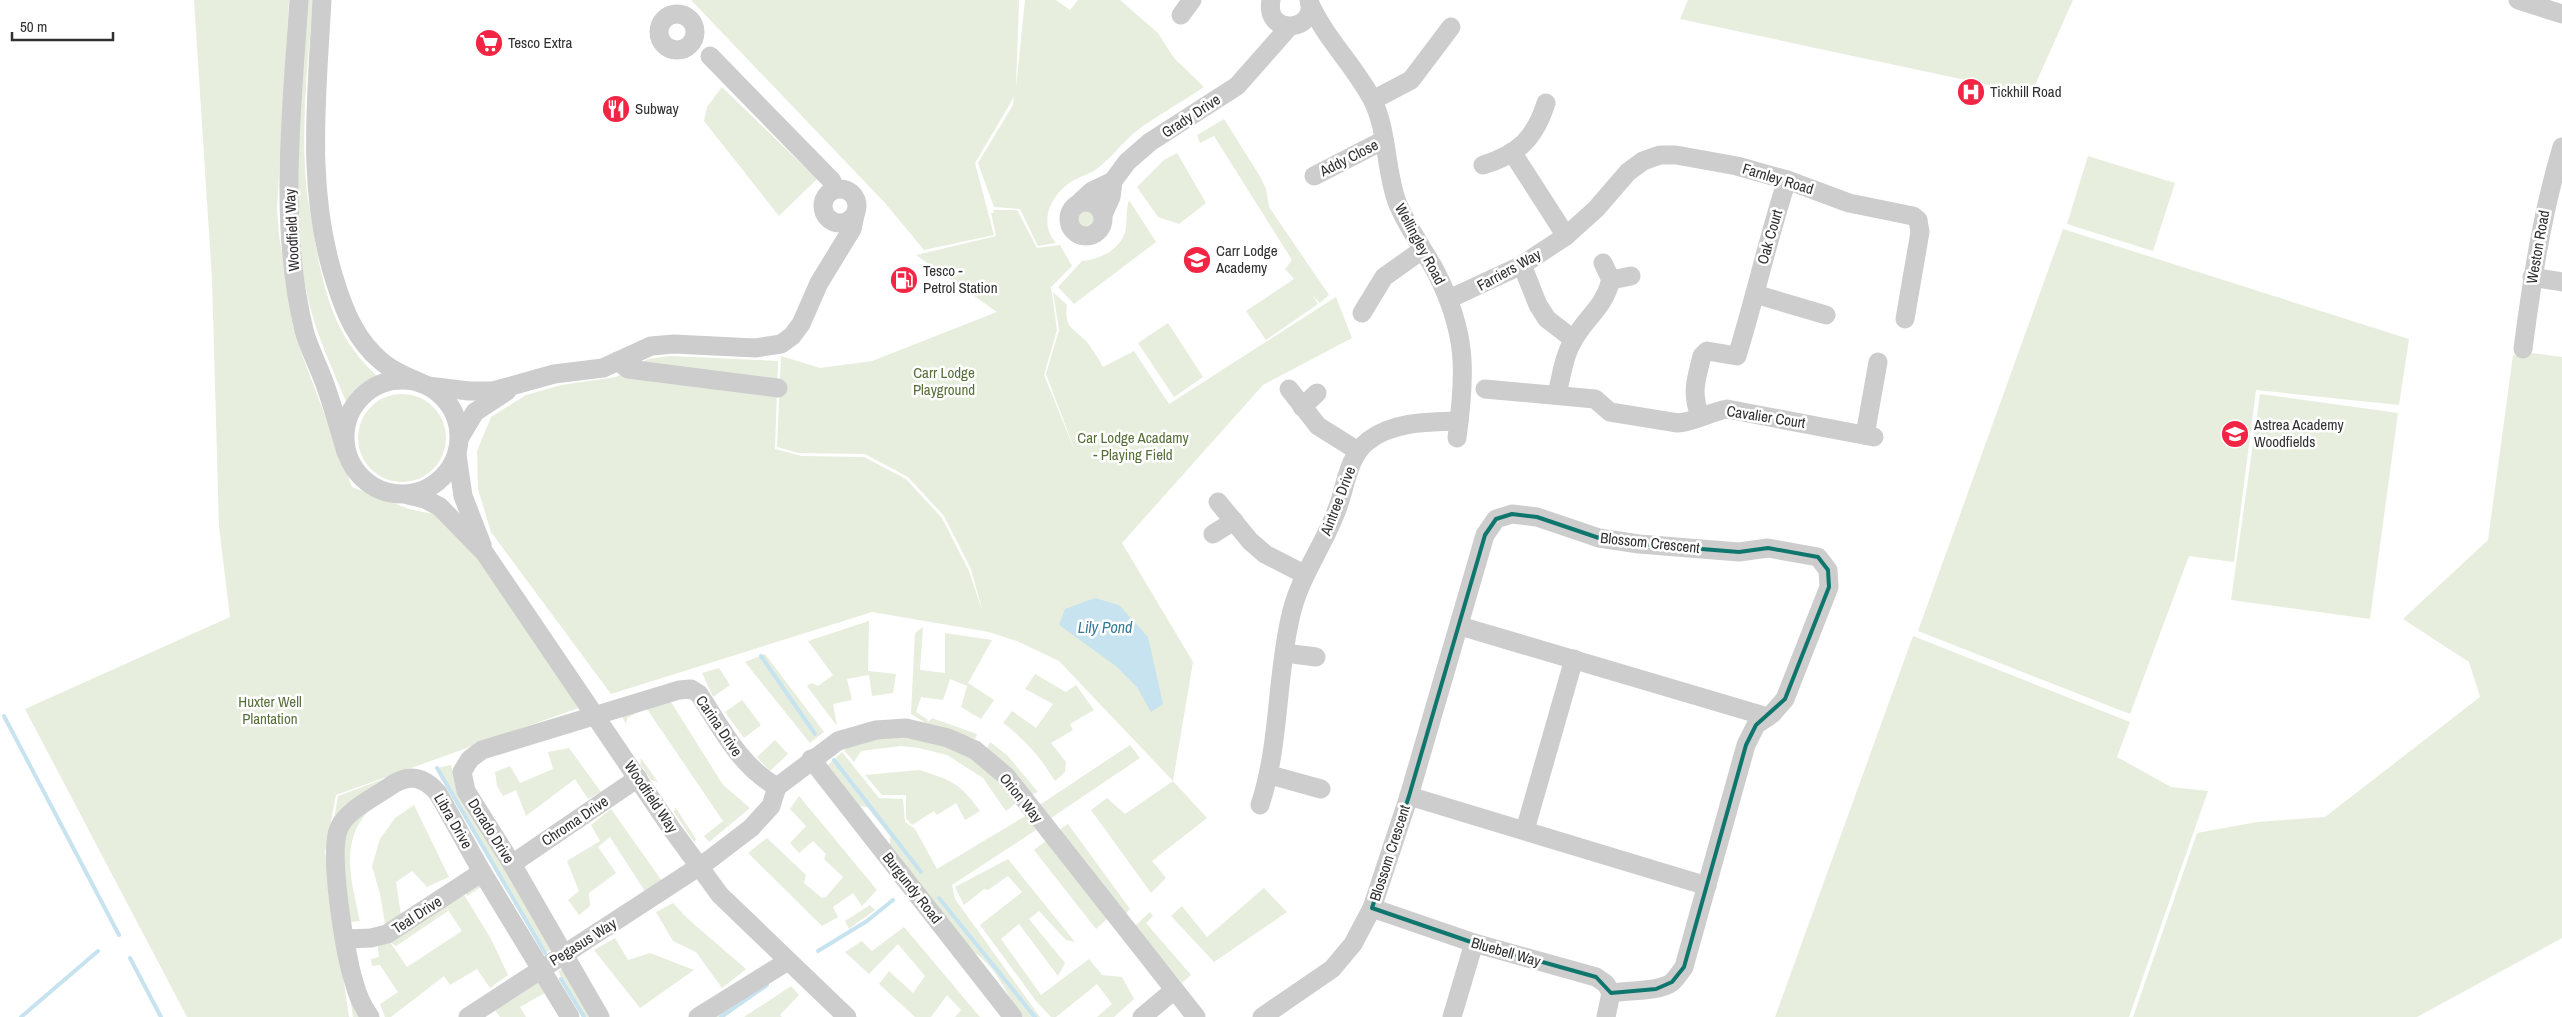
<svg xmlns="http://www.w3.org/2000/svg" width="2562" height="1017" viewBox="0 0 2562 1017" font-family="'Archivo Narrow',sans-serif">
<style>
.green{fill:#e7eedd;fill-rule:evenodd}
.water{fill:#c7e3ef}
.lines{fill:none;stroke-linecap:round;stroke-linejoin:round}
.stream{stroke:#c7e3ef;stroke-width:4}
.minor{stroke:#cdcdcd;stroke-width:19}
.marked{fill:none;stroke:#0f766e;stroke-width:4;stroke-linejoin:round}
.labels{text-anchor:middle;stroke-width:5;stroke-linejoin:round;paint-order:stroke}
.poi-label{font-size:15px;fill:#303030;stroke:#fff;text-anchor:start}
.street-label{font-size:15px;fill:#303030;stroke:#fff}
.park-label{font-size:15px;fill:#576f39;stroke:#fff}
.water-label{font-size:16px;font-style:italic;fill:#367a99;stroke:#fff}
</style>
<rect width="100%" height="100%" fill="#fff"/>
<g class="green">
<path d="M194,0H289L277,209L279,236L301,352L352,487L409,509L438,515L474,553L581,707L336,795L325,852L349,1017H187L25,709L230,617L219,527L212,279Z"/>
<path d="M307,0H313C308,61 301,121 306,182C307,200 312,218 314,235C324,292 334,337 378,377L355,392L348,406C333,371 317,336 308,299C288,209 299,92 307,0Z"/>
<path d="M691,0H1019L1016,88L1025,0H1056L1070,10L1078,0H1120L1158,33L1174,58L1204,87C1181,103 1155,116 1134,133C1121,144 1111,158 1098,168C1089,175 1077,177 1068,184C1049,198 1039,224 1056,243L1038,246L1020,209L994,207L978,163L1013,105L1014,97L975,163L994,235L924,250L885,203Z"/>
<path d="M1688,0H2073L2031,94L1680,19Z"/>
<path d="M722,87L817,179L779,216L704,121L707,107Z"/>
<path d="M1224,119L1261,178L1266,189L1269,207L1329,295L1320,303L1312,295L1318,304L1266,340L1246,311L1294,279L1285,269L1292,260L1214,136L1200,143L1197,135Z"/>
<path d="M1177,153L1206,203L1179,224L1158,217L1137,187L1164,160Z"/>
<path d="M2088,156L2175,183L2153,251L2067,224Z"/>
<path d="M1129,200L1156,242L1074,304L1058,287L1082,261C1100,260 1123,248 1126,228C1127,218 1126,210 1129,200Z"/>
<path d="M993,210H1017L1037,248L1060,245L1072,266L1051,287L1057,330L1044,375L1077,456L1046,374L1059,330L1053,292L1067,305C1064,327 1072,327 1085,340C1092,348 1098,358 1103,367L1134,351L1169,404L1336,297L1352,338L1263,385L1122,543L1193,662L1173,781L1207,818L1152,861L1166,878L1151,893L1091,810L1107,798L1125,814L1173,781L1059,661L1017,641L989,632L872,612L611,694L491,532L478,489L477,451L491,417L526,395L561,385L616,377L648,359L670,356L778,361L775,449L802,456L864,457L906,479L942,518L969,571L983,613L971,569L944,516L908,477L865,454L798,453L777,447L781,356L820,368L872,361L997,312L916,255L996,236L991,213H994Z"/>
<circle cx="1085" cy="219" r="9"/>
<path d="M2063,229L2409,339L2399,405L2256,390L2234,562L2189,556L2130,714L1918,631Z"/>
<path d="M1168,323L1203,377L1174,397L1138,343Z"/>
<path d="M2532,353L2562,357V938L2417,1017H2133L2197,833L2257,822L2325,817L2480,697L2469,662L2403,619L2488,540L2513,355L2527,357Z"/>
<path d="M2260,394L2398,413L2370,619L2231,600Z"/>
<circle cx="402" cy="438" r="44"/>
<path d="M869,621L868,671L896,674L893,693L872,696L869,675L847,679L852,700L833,704L837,726L807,686L812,683L818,686L833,675L808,641Z"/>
<path d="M923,627L920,670L945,673V633L992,640L968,683L994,700L981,719L961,707L967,686L950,679L943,700L921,697L916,712L928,720L927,723L932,718L977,734L975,739L927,724L911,714L915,633Z"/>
<path d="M1913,636L2130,722L2117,757L2171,787L2208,791L2129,1017H1775Z"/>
<path d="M765,654L824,732L810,743L745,662Z"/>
<path d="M719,668L730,685L713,697L702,673Z"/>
<path d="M1035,674L1066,692L1076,685L1094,710L1070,724L1073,730L1051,743L1066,762L1065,772L1055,781C1040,757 1026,740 1003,723L1012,711L1036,728L1053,704L1025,689Z"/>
<path d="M742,700L761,725L744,738L725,712Z"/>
<path d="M671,702L723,785L750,808L709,842L704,836L723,821L647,709L640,711L627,718L626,724L620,713Z"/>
<path d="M894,734C912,738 935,739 951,747C979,758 998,780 1016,803L1006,811L983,778L947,755L919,748L901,746L861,751L854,762L844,750L854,743Z"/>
<path d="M775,740L788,754L770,771L757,757Z"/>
<path d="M990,742L1007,755L1038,792L1029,796L987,749Z"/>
<path d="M1130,745L1140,758L1048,820L1038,806Z"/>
<path d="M569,748L601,792L588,799L575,779L526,816L516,790L503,796L497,786L495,772L510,766L520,783L553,769L548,752Z"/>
<path d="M842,752L879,798L903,799L905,822L915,829L937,869L1027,815L1036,830L952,885L955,899L1040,1017H1023C1006,995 997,966 972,951L890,845V836L867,807L858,806L827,766Z"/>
<path d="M641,758L658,782L651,780L640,764Z"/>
<path d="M451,765L455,779L555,948L545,953L437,768Z"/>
<path d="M919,770C951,780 960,783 980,811L965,820L956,803L937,815L934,811L912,825L906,818V795H882L865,775Z"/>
<path d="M397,774L350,811L332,852L367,1017H353L328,852L338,796Z"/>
<path d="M398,783L428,785L468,865L425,790L407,785C397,791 385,796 377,803C337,836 351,878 360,921L350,922L338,851L342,830Z"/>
<path d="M799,796L877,890L862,906L853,893L833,907L838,917L822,926L748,853L767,838L806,875L804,883L822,898L826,897L843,877L824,859L826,854L813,841L799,853L790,843L806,826L790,809Z"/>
<path d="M414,805L449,877L427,887L412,871L396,882L401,915L385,924L380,894L372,866L380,839L395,818Z"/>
<path d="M675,807L696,839L694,842L674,812Z"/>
<path d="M611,809L662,881L646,893L610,837L598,847L616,873L589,893L590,906L579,915L568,900L579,891L567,861L600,841L591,825Z"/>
<path d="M1068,824L1130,909L1125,914L1059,830Z"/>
<path d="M1047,840L1109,917L1096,929L1034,850Z"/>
<path d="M1008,859L1075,942L1066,940L1039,911L1029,919L1065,963L1058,976L1019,924L1001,939L1041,995L1089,959L1102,975L1122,977L1134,999L1114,1017H1097L1112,1004L1097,984L1056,1017H1051L1036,1001L980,925L1022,892L1008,876L988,890L984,889L964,905L955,887Z"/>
<path d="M481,875L487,883L467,896L464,891L463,893L491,939L508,975L490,988L477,969L450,985L444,976L391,1017H385L380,1004L398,992L380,965L372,966L371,959L379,957L377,943L356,947L361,976L346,940L371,939ZM446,907L462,931L407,967L390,942L396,946L448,911Z"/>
<path d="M1264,888L1287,912L1214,962L1171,916L1182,906L1207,937Z"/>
<path d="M673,903L688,919L746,969L722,988L696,952L673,941L656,912Z"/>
<path d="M870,905L875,910L849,929L845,921Z"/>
<path d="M1150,912L1153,916L1146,923L1191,975L1182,983L1135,926Z"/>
<path d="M904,927L980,1017H955L961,1010L947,995L931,1017H915L879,984L889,971L913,993L925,976L898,944L869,974L845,952L862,941L872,951Z"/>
<path d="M615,938L628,960L650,953L694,970L640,1008L594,950Z"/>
<path d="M565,967L602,1017H582L558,971Z"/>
<path d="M538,980L545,993L520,1007L526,1017H500L495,1010Z"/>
<path d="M769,984L725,1017H704Z"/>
<path d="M791,986L799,995L780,1015L782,1017H744Z"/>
</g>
<path class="water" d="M1095,598L1119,605L1148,637L1163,704L1151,712L1137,687L1116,666L1059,625L1065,609Z"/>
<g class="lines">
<g class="stream">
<path d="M761,656L815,734"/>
<path d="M4,716L119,935"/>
<path d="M834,760L921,872"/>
<path d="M437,768L545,953"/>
<path d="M939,898L1035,1017"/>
<path d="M818,951L867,921L893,900"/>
<path d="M130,958L161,1017"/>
<path d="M561,979L584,1017"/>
<path d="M21,1017L98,951"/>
<path d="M721,1017L767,985"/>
</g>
<g class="minor">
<path d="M299,0C292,108 278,223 304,330C308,346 317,363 323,379C332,403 339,428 346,452"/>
<path d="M322,0C317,95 305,191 336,284C345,313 357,341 381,361C392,371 408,377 421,383"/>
<path d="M1271,0C1264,38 1319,31 1309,0"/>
<path d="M2518,0L2562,14"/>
<path d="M1310,4C1326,39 1354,65 1372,99C1388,130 1385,169 1397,202C1407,227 1423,248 1436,272C1467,333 1466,372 1457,438"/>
<circle cx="677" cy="32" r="18"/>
<path d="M1181,15L1192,0"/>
<path d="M710,56L832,181L834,190"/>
<path d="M1373,100L1411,80L1451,27"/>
<path d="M1512,152L1566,236"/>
<path d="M1483,165C1519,154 1535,138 1546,103"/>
<path d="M1314,176L1384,140"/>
<path d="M1113,181L1127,162L1150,142L1237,86L1289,27"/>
<circle cx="840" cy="206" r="17"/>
<path d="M1081,201L1092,191L1113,181L1111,197L1103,215"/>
<circle cx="1086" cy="219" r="17"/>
<path d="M1603,263L1611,280L1631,276"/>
<path d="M1522,265L1538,305L1547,319L1573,339"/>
<path d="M2532,277L2562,282"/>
<path d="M1755,294L1826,315"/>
<path d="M1449,299L1522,265L1566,236L1596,209L1628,172L1643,161L1660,155H1676L1737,166L1787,180L1849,203L1913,216L1918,220L1920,232L1905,319"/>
<path d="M1362,313L1384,277L1422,250"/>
<path d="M2523,349C2532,280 2542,213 2562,147"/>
<path d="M618,361L628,369L778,388"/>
<circle cx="402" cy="437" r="57"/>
<path d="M428,386L469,391H493L554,374L603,368L651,346L674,344L755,348L781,344L792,336L801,324L819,283L852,229L855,215"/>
<path d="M1289,389L1318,426L1358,451"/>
<path d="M1485,389L1595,399L1610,412L1678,423C1695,422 1710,412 1727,409L1874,437"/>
<path d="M1557,395C1561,377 1564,355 1574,339C1588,315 1603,309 1611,280"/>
<path d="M1302,407L1317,393"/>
<path d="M1700,416C1691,392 1696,380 1702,356L1707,351L1737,356C1755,298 1768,238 1787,180"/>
<path d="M1865,435L1878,362"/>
<path d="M460,437L475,412L507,391"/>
<path d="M457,455L463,496L482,545"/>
<path d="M408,495L425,499L440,507L484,552L671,828L720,895L847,1017"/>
<path d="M1218,502L1250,541L1265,554L1304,574"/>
<path d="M1213,534L1234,521"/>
<path d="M1460,626L1768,717"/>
<path d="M1285,653L1316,657"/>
<path d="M811,759L1013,1017"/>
<path d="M1270,775L1321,789"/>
<path d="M1409,796L1707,886"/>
<path d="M1260,805C1280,744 1276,681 1290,619C1298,579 1322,549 1336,512C1346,488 1347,457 1368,441C1393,421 1430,422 1459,421"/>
<path d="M1525,830L1574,659"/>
<path d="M512,864L638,778"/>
<path d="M1372,908L1474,943L1596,977L1606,984L1611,993L1606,1017"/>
<path d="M345,939L371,938L387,934L482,872"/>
<path d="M370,1017C363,1007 357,994 354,982C345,955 328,852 339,828C347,810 373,798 389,787C408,773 423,776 438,793L482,872L570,1017"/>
<path d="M468,1017L709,860L751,828L771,806L777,787L838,741L876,730L906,728L948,738L975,750L1006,776L1196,1017"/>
<path d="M600,1017L512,864L466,791L462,772L470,759L482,750L679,690L691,689L699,694C722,729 740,766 777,787"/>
<path d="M698,1017L788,961"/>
<path d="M1142,1017L1173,991"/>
<path d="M1262,1017L1332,969L1353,944L1372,908L1409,796L1485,535L1496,519L1512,514L1537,517L1599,538L1639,544L1739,552L1768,548L1818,557L1828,570L1829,587L1785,699L1772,714L1756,725L1746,745L1684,967C1681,971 1676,979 1671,983C1658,992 1628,990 1611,993"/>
<path d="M1452,1017L1474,943"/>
</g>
</g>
<path class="marked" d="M1512,514L1537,517L1599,538L1639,544L1739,552L1768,548L1818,557L1828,570L1829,587L1785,699L1756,725L1746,745L1684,967L1672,982L1656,989L1611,993L1596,977L1474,943L1372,908L1409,796L1485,535L1496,519Z"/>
<defs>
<symbol id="supermarket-disc" viewBox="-11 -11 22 22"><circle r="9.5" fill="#f32544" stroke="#fff"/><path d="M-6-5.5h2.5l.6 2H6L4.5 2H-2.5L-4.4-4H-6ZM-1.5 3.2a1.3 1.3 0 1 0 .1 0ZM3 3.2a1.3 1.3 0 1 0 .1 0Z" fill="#fff"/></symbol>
<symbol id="hospital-disc" viewBox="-11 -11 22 22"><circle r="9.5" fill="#f32544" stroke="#fff"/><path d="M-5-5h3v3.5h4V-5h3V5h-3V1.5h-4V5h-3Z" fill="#fff"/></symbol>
<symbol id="restaurant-disc" viewBox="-11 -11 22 22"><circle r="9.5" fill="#f32544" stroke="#fff"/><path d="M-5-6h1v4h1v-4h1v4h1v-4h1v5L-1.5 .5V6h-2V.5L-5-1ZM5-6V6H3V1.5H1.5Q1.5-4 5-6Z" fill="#fff"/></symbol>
<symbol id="school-disc" viewBox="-11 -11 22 22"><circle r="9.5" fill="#f32544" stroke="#fff"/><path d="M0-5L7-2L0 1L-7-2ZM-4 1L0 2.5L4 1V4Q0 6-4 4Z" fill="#fff"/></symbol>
<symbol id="fuel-disc" viewBox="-11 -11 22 22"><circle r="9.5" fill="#f32544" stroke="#fff"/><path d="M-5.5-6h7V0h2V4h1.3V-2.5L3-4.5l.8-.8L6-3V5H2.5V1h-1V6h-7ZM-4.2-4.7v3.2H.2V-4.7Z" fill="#fff"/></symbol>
</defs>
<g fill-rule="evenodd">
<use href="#supermarket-disc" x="473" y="27" width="32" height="32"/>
<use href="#hospital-disc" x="1955" y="76" width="32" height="32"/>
<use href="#restaurant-disc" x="600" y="93" width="32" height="32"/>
<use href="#school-disc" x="1181" y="244" width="32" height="32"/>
<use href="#fuel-disc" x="888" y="264" width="32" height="32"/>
<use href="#school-disc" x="2219" y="418" width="32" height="32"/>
</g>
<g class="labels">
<g class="poi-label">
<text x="508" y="48">Tesco Extra</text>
<text x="1990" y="97">Tickhill Road</text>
<text x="635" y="114">Subway</text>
<text x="1216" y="256">Carr Lodge<tspan x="1216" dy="17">Academy</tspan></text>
<text x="923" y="276">Tesco -<tspan x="923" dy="17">Petrol Station</tspan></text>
<text x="2254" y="430">Astrea Academy<tspan x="2254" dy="17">Woodfields</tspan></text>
</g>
<g class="street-label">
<text transform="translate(1191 116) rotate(-33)" y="5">Grady Drive</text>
<text transform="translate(1349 158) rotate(-27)" y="5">Addy Close</text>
<text transform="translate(1778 179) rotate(17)" y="5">Farnley Road</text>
<text transform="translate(292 230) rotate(-93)" y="5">Woodfield Way</text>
<text transform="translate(1770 237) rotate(-74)" y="5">Oak Court</text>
<text transform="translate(1420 244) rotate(62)" y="5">Wellingley Road</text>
<text transform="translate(2538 247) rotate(-80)" y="5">Weston Road</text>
<text transform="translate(1509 270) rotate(-29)" y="5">Farriers Way</text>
<text transform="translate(1766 417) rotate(9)" y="5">Cavalier Court</text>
<text transform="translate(1338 501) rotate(-69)" y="5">Aintree Drive</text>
<text transform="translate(1650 543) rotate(6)" y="5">Blossom Crescent</text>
<text transform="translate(719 726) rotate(56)" y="5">Carina Drive</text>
<text transform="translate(651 797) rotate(56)" y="5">Woodfield Way</text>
<text transform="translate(1021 798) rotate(51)" y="5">Orion Way</text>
<text transform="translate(453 821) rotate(60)" y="5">Libra Drive</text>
<text transform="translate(575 821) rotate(-34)" y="5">Chroma Drive</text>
<text transform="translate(491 831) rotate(58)" y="5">Dorado Drive</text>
<text transform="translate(1390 853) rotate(-72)" y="5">Blossom Crescent</text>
<text transform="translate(912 888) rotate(52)" y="5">Burgundy Road</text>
<text transform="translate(417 915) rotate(-33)" y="5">Teal Drive</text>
<text transform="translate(583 942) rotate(-32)" y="5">Pegasus Way</text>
<text transform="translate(1506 952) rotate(16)" y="5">Bluebell Way</text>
</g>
<g class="park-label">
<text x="944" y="378">Carr Lodge<tspan x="944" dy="17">Playground</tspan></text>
<text x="1133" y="443">Car Lodge Acadamy<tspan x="1133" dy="17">- Playing Field</tspan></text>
<text x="270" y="707">Huxter Well<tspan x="270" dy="17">Plantation</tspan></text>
</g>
<g class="water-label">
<text x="1105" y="633">Lily Pond</text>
</g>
</g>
<path d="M12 32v8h101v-8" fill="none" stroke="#303030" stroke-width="2.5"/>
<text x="20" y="32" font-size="15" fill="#303030" stroke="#ffffff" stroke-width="4" paint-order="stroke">50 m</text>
</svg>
